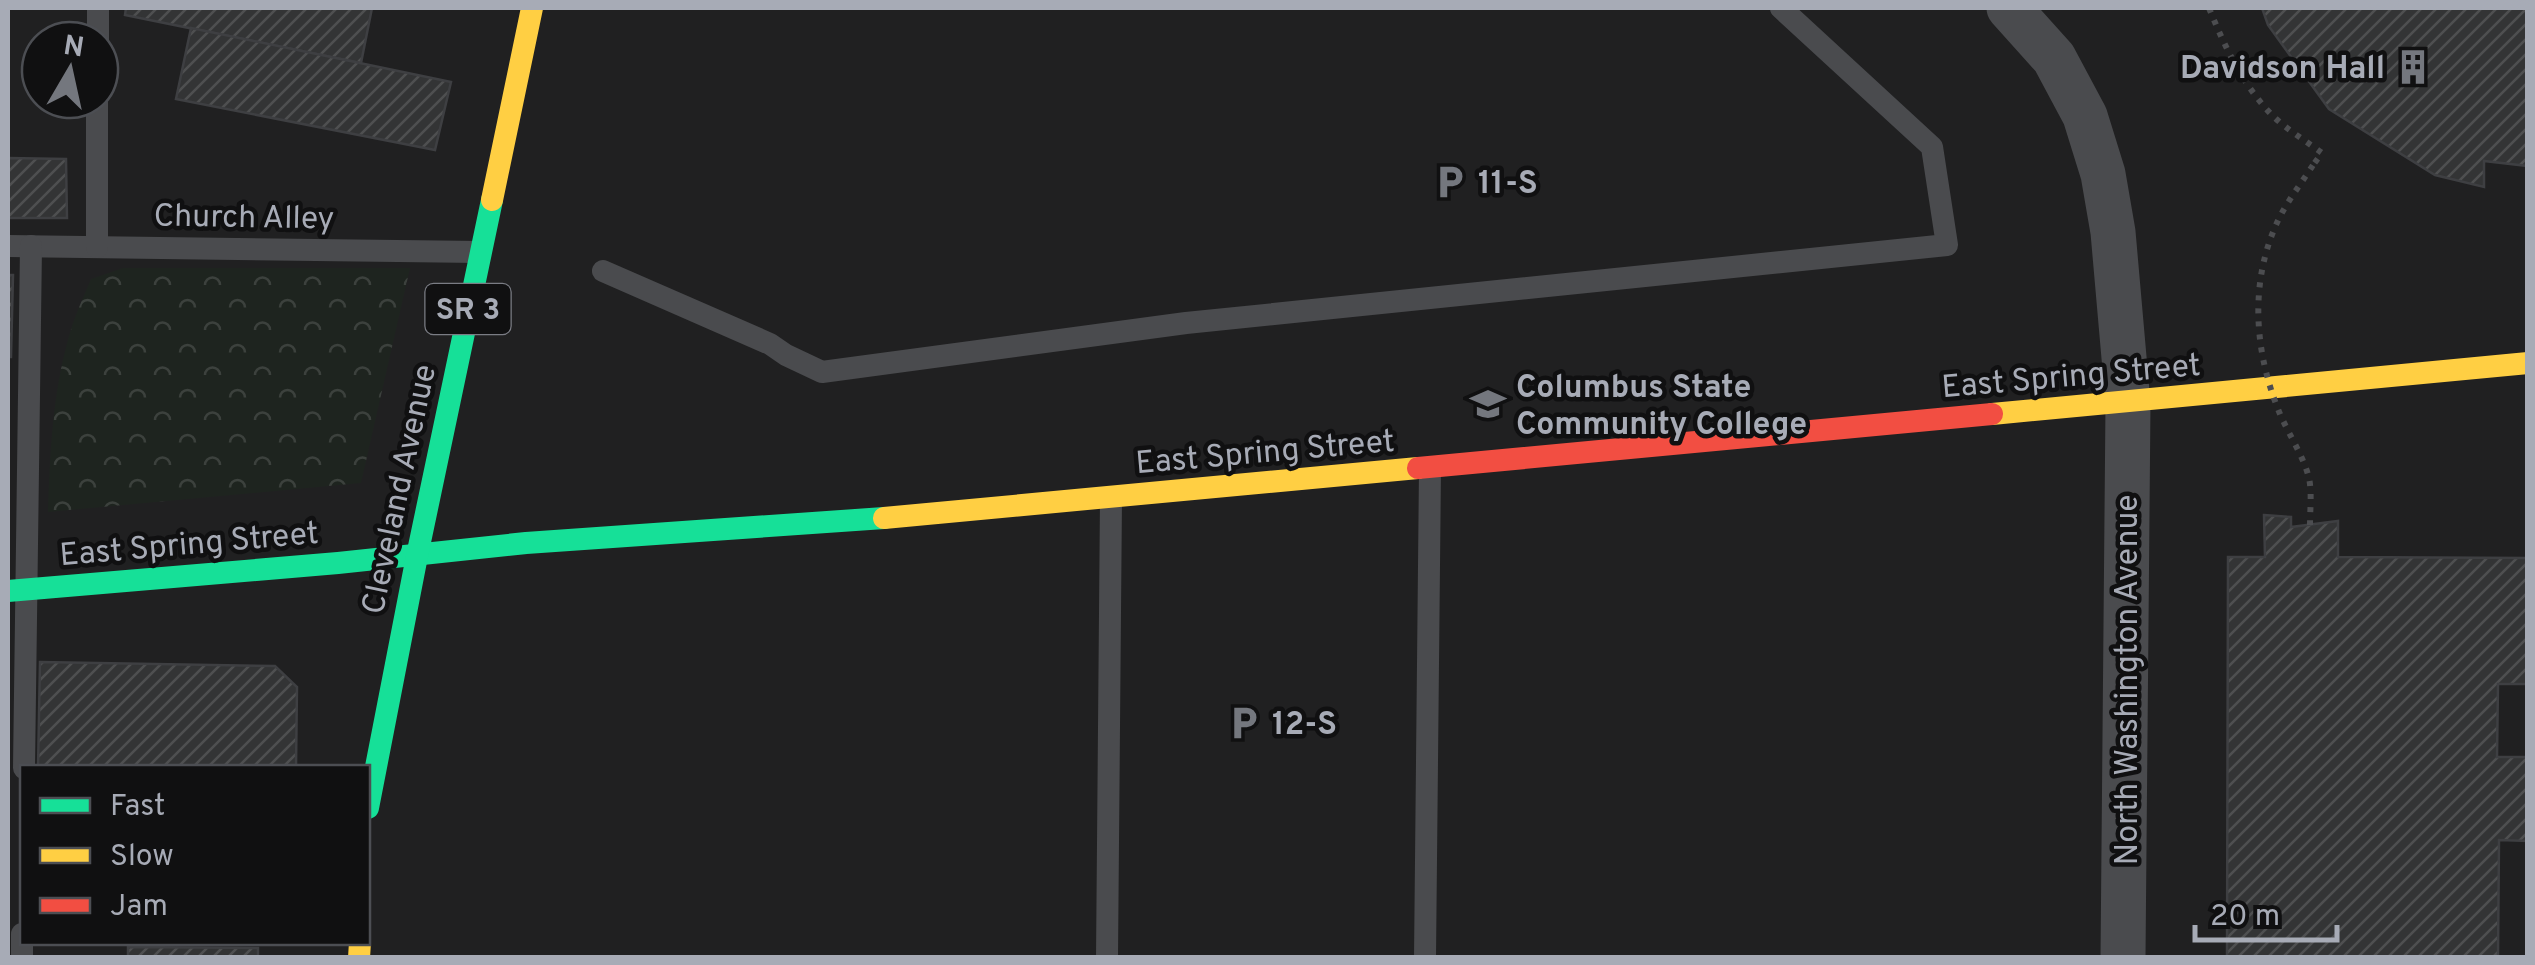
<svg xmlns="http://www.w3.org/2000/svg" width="2535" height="965" viewBox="0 0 2535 965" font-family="Overpass,sans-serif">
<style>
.built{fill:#202021;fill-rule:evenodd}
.park{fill:url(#park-crowns)}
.building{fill:url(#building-hatch);stroke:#3e3f42;stroke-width:2.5}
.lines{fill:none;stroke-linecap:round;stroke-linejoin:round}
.path{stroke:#4c4d50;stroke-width:6;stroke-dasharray:5 8;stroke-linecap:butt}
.lane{stroke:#4a4b4e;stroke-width:22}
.street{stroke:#4a4b4e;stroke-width:45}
.fast{stroke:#16e098;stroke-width:22}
.slow{stroke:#ffcf43;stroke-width:22}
.jam{stroke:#f24e42;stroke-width:22}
.path-bridge{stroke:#4c4d50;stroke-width:6;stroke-dasharray:5 8;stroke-linecap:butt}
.labels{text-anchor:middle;stroke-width:9;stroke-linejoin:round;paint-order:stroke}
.shield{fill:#101011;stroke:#7a7c84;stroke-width:2.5}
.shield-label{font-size:30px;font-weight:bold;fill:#a7abb6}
.poi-label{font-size:32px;font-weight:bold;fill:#a7abb6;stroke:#101011;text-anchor:start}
.street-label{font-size:32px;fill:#a7abb6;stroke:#101011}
</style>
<defs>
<pattern id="park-crowns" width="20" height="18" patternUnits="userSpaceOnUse" patternTransform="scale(2.5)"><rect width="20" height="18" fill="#1e241f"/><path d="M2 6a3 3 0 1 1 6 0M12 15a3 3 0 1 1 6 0" fill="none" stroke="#3c413d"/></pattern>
<pattern id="building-hatch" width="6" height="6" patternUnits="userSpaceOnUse" patternTransform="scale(2.5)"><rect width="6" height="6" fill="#333435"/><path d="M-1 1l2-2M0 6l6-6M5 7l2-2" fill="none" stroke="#4e4f50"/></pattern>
</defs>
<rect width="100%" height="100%" fill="#161616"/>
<path class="built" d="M8,8H2527V957H8ZM40,40H100V100H40ZM22,768H368V942H22Z"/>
<path class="park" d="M123,268H410L361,483L48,512C50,449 53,384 73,323C78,308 85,294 91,279Z"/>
<g class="building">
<path d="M126,8H372L361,63L125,15Z"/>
<path d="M2262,8H2528V166L2484,161V187L2435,175L2329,109L2268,25Z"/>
<path d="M191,28L451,82L435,150L176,99Z"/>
<path d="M8,158L66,159L67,218H8Z"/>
<path d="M8,275H13L11,357H8Z"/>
<path d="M2264,515L2291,517V527L2338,521V557L2528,558V684H2498L2497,757H2528V841L2499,840L2498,958H2227L2228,557H2265Z"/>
<path d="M40,662L275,666L297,687L296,768H38Z"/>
<path d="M128,947L258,948V958H128Z"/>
</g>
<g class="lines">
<path class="path" d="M2209,8C2225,47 2242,84 2272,115C2286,129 2306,141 2322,153L2313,165"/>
<g class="lane">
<path d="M98,40V8"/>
<path d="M8,246L480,252"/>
<path d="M97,247V100"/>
<path d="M603,271L770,344L786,355L822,372L1186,323L1947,245L1932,147L1781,8"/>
<path d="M24,768L31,246"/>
<path d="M22,958V934"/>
<path d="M1107,958L1111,498"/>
<path d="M1425,958L1430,468"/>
</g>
<path class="street" d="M2009,8L2054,58L2085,116L2103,174L2113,232L2128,403L2123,958"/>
<g class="fast">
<path d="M8,591L338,563L526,543L884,518"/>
<path d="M368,808L417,556L492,200"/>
</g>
<g class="slow">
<path d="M492,200L532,8"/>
<path d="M1992,414L2528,363"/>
<path d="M884,518L1418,468"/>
<path d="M359,958L360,942"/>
</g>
<path class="jam" d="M1418,468L1992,414"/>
<path class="path-bridge" d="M2310,525C2310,510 2312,492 2309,478C2303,455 2289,435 2280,414C2255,354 2249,286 2276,225C2285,204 2301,184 2313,165"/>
</g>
<defs>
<symbol id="building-bare" viewBox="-9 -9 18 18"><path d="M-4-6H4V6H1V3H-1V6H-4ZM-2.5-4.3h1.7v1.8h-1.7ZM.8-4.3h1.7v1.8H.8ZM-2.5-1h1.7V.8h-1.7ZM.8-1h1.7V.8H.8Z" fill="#74777e" stroke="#101011" stroke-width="2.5" paint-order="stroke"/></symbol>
<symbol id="parking-bare" viewBox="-9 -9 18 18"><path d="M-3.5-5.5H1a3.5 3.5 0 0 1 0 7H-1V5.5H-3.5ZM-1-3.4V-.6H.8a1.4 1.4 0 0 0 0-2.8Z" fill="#74777e" stroke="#101011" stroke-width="2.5" paint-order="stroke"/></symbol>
<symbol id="university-bare" viewBox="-9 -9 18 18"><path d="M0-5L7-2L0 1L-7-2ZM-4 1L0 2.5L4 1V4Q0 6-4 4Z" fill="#74777e" stroke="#101011" stroke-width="2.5" paint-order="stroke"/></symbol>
</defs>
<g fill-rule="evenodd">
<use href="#building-bare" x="2388" y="42" width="50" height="50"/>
<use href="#parking-bare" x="1425" y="157" width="50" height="50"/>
<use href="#university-bare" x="1463" y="379" width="50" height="50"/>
<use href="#parking-bare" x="1219" y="698" width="50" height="50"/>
</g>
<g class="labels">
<rect class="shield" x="425.5" y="284" width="85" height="50" rx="8"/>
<g class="shield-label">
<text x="468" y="319">SR 3</text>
</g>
<g class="poi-label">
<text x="2385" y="78" text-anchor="end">Davidson Hall</text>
<text x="1478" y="193">11-S</text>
<text x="1516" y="397">Columbus State<tspan x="1516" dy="37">Community College</tspan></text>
<text x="1272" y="734">12-S</text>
</g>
<g class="street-label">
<text transform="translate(244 216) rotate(1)" y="11">Church Alley</text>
<text transform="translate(2071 375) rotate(-5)" y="11">East Spring Street</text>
<text transform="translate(1265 451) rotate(-5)" y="11">East Spring Street</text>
<text transform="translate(398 489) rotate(-78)" y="11">Cleveland Avenue</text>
<text transform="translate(189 543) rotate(-5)" y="11">East Spring Street</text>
<text transform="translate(2126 680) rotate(-90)" y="11">North Washington Avenue</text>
</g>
</g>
<rect width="2535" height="965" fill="none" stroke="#a7abb6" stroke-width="20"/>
<rect x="20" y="765" width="350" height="180" fill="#101011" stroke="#4c4e53" stroke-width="2.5"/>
<rect x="40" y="798" width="50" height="15" fill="#16e098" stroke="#4c4e53" stroke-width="2.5"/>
<text x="110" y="815" font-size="30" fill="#a7abb6">Fast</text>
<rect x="40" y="848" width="50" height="15" fill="#ffcf43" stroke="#4c4e53" stroke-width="2.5"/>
<text x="110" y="865" font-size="30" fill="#a7abb6">Slow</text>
<rect x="40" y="898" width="50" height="15" fill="#f24e42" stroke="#4c4e53" stroke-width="2.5"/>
<text x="110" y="915" font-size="30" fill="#a7abb6">Jam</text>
<g transform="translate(70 70) rotate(9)"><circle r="48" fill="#101011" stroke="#4c4e53" stroke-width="2.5"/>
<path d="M0-8L18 38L0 25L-18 38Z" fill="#74777e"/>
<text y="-15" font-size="28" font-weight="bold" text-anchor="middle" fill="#a7abb6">N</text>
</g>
<path d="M2195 925v15h142v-15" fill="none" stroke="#a7abb6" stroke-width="5"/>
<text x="2210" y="925" font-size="30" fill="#a7abb6" stroke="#101011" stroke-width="8" paint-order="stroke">20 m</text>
</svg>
